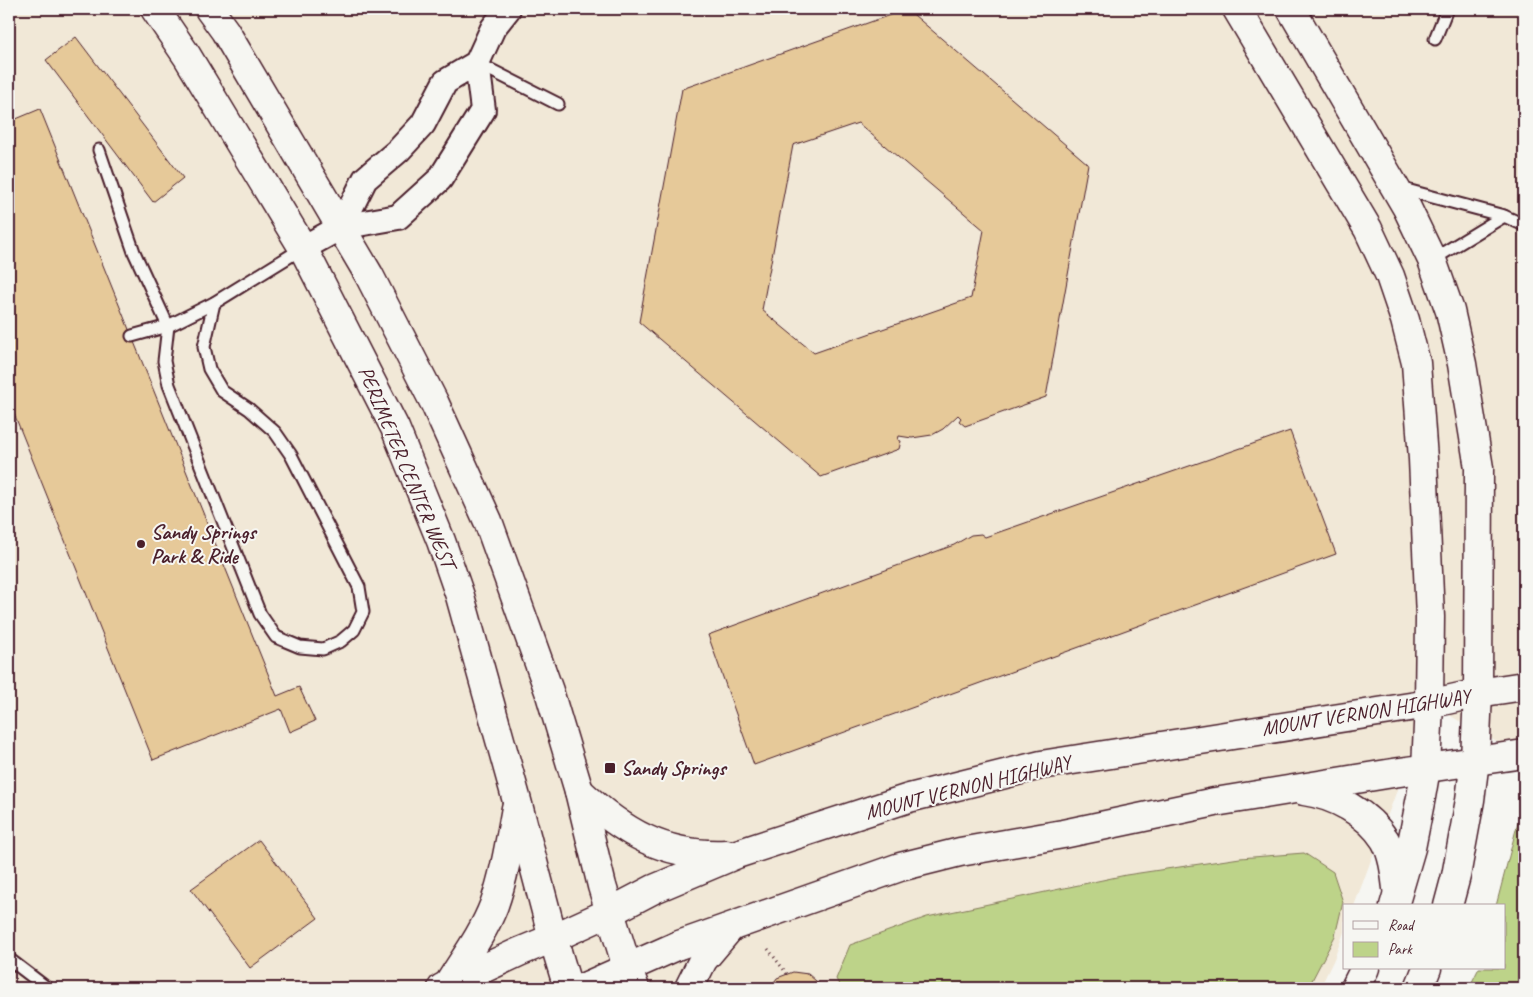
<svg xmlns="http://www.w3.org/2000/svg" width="1533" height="997" viewBox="0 0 1533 997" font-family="Caveat,sans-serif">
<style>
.built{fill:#f1e8d7}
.green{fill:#bdd389;stroke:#84795a}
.building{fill:#e6c999;stroke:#4a1f2b;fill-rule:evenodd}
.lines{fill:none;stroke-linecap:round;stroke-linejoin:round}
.service-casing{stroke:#4a1f2b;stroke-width:15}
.minor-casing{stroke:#4a1f2b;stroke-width:28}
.tertiary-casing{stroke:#4a1f2b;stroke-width:31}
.secondary-casing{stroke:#4a1f2b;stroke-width:31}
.path{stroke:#4a1f2b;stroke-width:3;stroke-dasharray:1 4;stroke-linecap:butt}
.service{stroke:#f6f6f2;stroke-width:11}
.minor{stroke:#f6f6f2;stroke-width:24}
.tertiary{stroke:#f6f6f2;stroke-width:28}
.secondary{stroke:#f6f6f2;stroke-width:28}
.poi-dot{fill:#4a1f2b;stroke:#f6f6f2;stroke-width:2}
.labels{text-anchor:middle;stroke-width:4;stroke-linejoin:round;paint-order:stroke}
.street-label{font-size:21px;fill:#4a1f2b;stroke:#f6f6f2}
.poi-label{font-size:21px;font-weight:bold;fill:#4a1f2b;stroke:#f6f6f2;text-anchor:start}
</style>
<rect width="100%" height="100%" fill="#f6f6f2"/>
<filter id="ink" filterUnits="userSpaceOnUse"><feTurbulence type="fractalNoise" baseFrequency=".02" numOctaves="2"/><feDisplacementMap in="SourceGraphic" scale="10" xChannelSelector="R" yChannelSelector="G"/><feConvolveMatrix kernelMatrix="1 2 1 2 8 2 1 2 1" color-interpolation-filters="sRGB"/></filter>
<g filter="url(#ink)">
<path class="built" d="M9,9H1524V757L1429,704L1354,906H1344V932L1334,959L1320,988H9Z"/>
<g class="green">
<path d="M1524,812V988H1469L1479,968H1504V906H1496L1519,818Z"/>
<path d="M1304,853L1333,872L1343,902L1335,936L1308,988H841L836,979L850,945L927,917L1126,875L1240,858Z"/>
</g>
<g class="building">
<path d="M907,9L1088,164L1046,397L965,426L959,421L961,418L958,415L943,429L932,435L912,438L899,436L898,440L901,441L899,449L821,477L639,322L682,89ZM858,123L984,230L971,298L814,353L762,310L793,145Z"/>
<path d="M76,37L183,178L153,202L46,60Z"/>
<path d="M40,109L277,696L299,687L315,721L290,732L281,709L153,760L9,401V122Z"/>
<path d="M1290,431L1336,554L754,765L708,635L954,545L971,535L981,534L985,537Z"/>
<path d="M259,840L318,918L250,968L191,889Z"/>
<path d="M793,972L808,974L824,988H770L777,978Z"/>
</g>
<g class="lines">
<defs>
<g id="service">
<path d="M1435,39L1447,9"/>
<path d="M477,63L558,104"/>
<path d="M99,150L134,252L168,326L164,361L169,385L260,614L276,637L300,647L323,649L341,641L354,630L363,612L359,587L291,455L275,432L249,409L222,391L209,369L204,347L214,303"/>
<path d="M1399,188L1504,216L1524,225"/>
<path d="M1432,260L1504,216"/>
<path d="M132,336L168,326L214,303L303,248"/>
<path d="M9,959L47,988"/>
</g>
<g id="minor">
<path d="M341,227L398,217L440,179L483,110L477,63"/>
<path d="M303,248L341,227L365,179L399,150L423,124L445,82L477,63L493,28L508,9"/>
</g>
<path id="tertiary" d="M442,988L519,952L553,938"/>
<g id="secondary">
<path d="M155,9L187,56L303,248L395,428L441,541L460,596L517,801L553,938L568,988"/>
<path d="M209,9L225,31L369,275L435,404L488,521L549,691L579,791L602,886L627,967L635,988"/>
<path d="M1237,9L1368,229L1390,276L1405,320L1416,363L1423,459L1430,617L1429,704L1426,768L1421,797L1411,848L1394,906"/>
<path d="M1291,9L1407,208L1432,260L1450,311L1462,364L1479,468L1478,693L1475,760L1470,800L1456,876L1448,906"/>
<path d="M579,791C623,832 664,857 726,854"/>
<path d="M1304,791C1334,795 1368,813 1385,840C1393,854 1395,872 1397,888"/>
<path d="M553,938L610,912L654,889L737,854L909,798L1041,765L1429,704L1478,693L1524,686"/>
<path d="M448,985C464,959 483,934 494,905C505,874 510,840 516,808"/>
<path d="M582,988L679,945L900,867L960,852L1063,834L1215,802L1393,773L1524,754"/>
<path d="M689,988L703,960L730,928"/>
<path d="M1355,988L1365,968"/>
<path d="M1419,988L1427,968"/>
</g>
</defs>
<use href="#service" class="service-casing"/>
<use href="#minor" class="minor-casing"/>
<use href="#tertiary" class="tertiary-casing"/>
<use href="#secondary" class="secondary-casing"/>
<path class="path" d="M768,949L787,974"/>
<use href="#service" class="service"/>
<use href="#minor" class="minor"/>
<use href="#tertiary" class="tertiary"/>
<use href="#secondary" class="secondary"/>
</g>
</g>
<g class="poi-dot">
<circle cx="141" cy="544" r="5"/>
<rect x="604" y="762" width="12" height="12" rx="2.5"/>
</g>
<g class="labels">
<g class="street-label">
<text transform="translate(407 467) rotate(67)" y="7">PERIMETER CENTER WEST</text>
<text transform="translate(1366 712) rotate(-9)" y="7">MOUNT VERNON HIGHWAY</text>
<text transform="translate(968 787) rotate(-14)" y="7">MOUNT VERNON HIGHWAY</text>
</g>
<g class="poi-label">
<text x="151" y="539">Sandy Springs<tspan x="151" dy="24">Park &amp; Ride</tspan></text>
<text x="621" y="775">Sandy Springs</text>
</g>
</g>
<rect width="1533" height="997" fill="none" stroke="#f6f6f2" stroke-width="30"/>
<rect x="15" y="15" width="1503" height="967" fill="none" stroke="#4a1f2b" stroke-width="2" filter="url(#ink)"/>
<rect x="1343" y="904" width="162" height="65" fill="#f6f6f2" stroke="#b1a0a2"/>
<rect x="1353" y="921" width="25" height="8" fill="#f6f6f2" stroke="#b1a0a2"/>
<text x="1388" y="930" font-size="15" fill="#4a1f2b">Road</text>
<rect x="1353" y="942" width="25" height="15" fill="#bdd389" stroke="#b1a0a2"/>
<text x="1388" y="954" font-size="15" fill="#4a1f2b">Park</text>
</svg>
